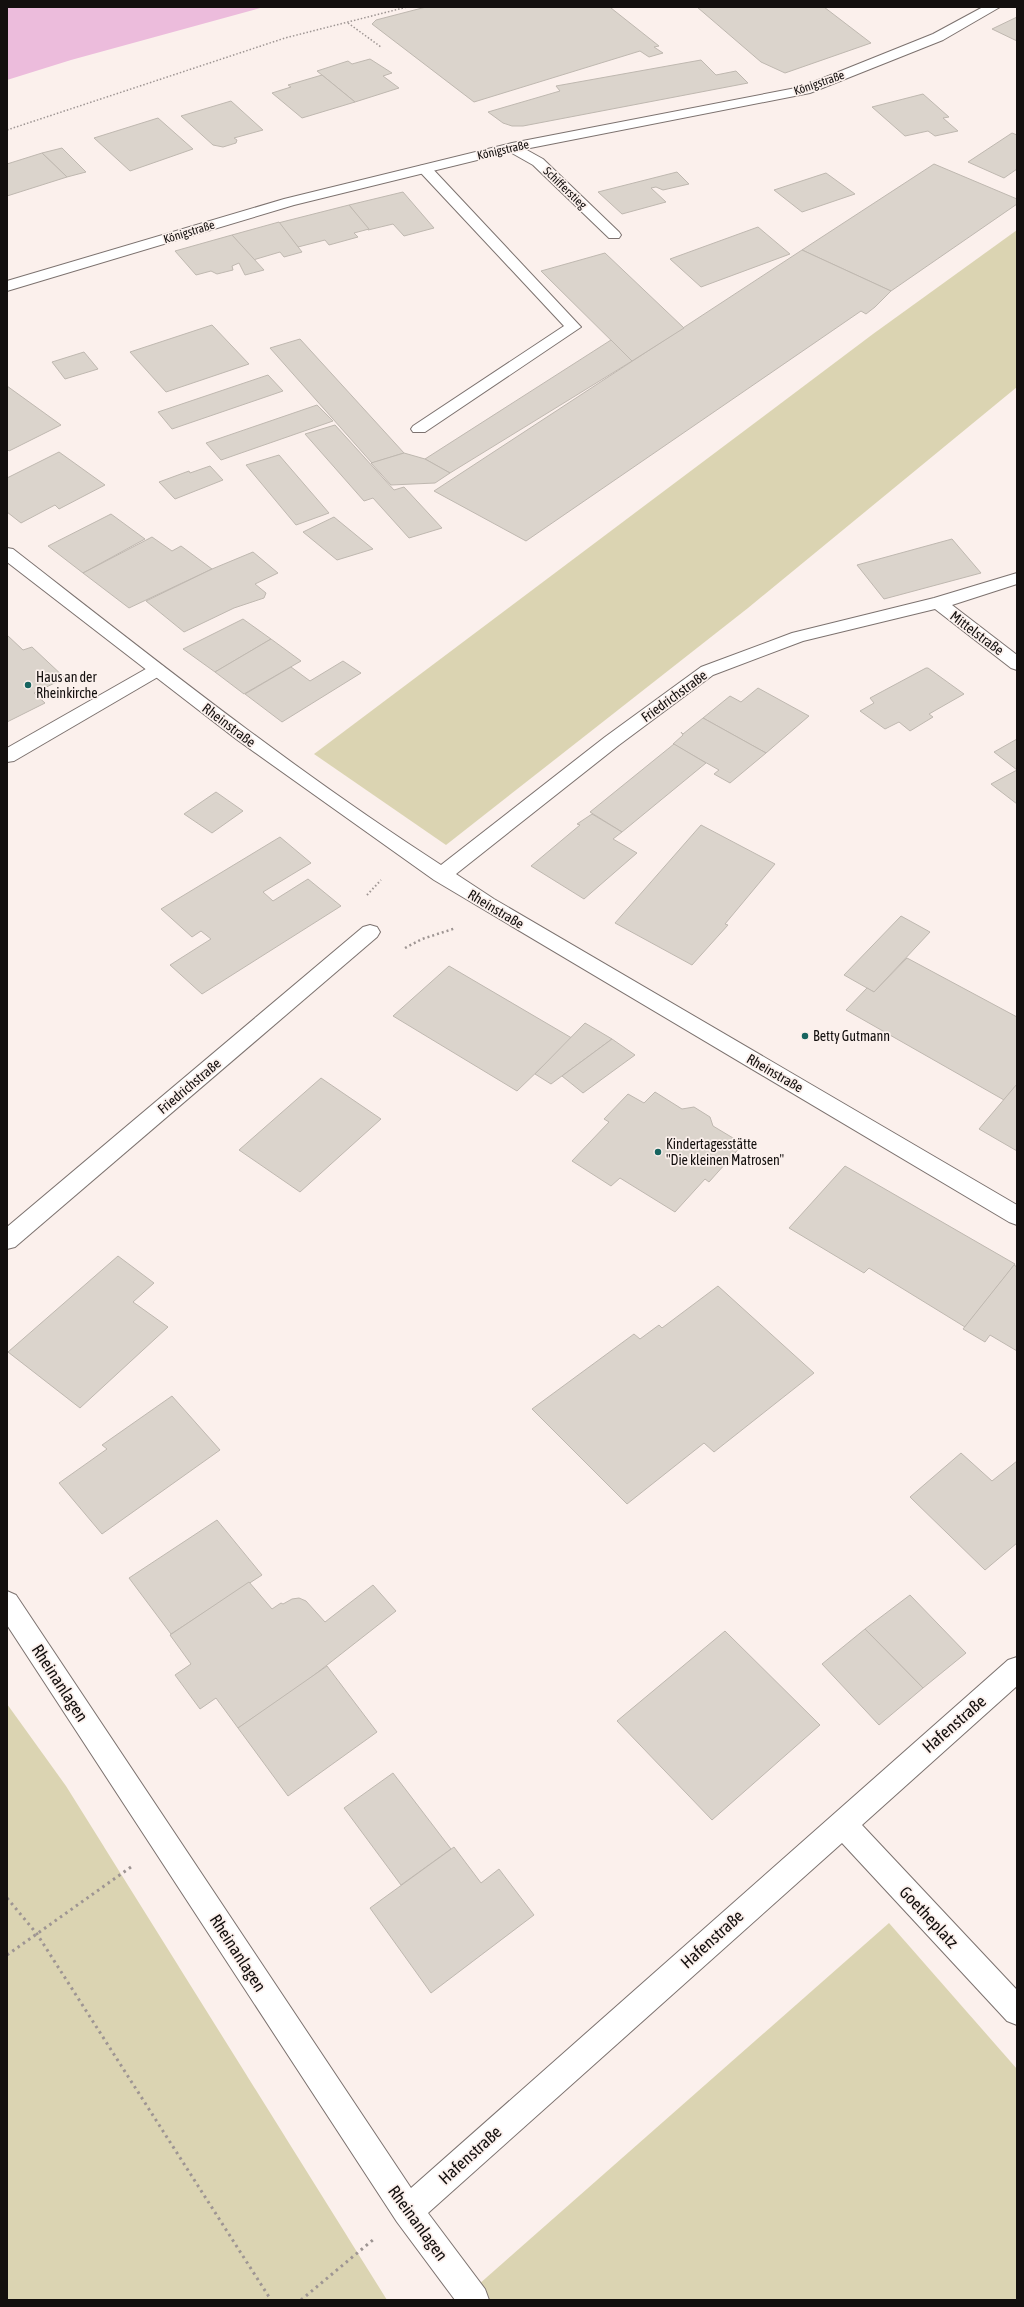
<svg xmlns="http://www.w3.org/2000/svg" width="1024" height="2307" viewBox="0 0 1024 2307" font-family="'Asap Condensed',sans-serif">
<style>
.green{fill:#dbd4b2}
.water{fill:#ecbcdc}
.building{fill:#dbd4cc;stroke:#bfb8b0}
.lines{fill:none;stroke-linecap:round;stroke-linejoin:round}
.lane-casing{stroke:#7c726f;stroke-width:2}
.street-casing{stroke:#7c726f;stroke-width:2}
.path-far3{stroke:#9e9593;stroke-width:1.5;stroke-dasharray:1.5 2;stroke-linecap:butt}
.path-far2{stroke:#9e9593;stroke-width:2;stroke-dasharray:1.5 2.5;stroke-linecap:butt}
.path-far1{stroke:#9e9593;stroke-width:2.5;stroke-dasharray:2 3;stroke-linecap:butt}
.path{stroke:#9e9593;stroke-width:3;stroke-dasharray:2.5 4;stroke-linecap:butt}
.lane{fill:#fff;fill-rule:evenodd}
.street{fill:#fff;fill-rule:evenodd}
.poi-dot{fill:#17645f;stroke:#fbf0ec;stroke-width:1.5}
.labels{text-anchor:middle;stroke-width:3.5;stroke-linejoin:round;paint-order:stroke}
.far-street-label{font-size:12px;fill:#130f0e;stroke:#fbf0ec}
.street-label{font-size:14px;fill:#130f0e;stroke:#fbf0ec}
.poi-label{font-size:14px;fill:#130f0e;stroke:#fbf0ec;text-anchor:start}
.near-street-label{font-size:17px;fill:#130f0e;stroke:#fbf0ec}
</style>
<rect width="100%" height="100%" fill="#fbf0ec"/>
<g class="green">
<path d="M1017,230V387L748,608L446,845L314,754L873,334Z"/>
<path d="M7,1704L66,1786L387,2300H7Z"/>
<path d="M889,1923L1017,2069V2300H461Z"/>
</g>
<path class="water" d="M7,7H264L71,60L7,80Z"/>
<g class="building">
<path d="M426,7H615L611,8L659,46L654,47L663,53L649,57L640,51L474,102L372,24L376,20Z"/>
<path d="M697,7H824L871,43L785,73L761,62Z"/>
<path d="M1017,17V41L992,29Z"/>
<path d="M370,59L392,73L383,76L399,88L355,102L317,71L348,61L352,64Z"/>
<path d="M701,60L716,75L736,71L748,83L523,126H512L503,123L488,112L560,91L556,86Z"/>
<path d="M322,75L355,102L302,118L272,93L291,87L288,85Z"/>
<path d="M923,94L949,117L943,118L958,131L935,136L928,131L905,136L872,107Z"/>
<path d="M231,101L263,130L234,138L237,140L236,143L223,147L213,145L181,116Z"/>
<path d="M158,118L193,149L130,171L94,138Z"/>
<path d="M1012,133L1017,135V169L1004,178L968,162Z"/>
<path d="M62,148L86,172L67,177L42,153Z"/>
<path d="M42,153L67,177L7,196V164Z"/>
<path d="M934,164L1017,199V204L891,291L802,250Z"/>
<path d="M677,172L689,184L663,190L656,187L651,188L666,202L622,214L598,192Z"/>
<path d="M826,173L855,194L802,212L774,190Z"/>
<path d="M403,192L434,228L404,236L393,224L368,230L349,205Z"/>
<path d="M349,205L369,229L354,233L358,237L329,245L325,240L298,247L278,223Z"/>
<path d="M279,222L302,252L284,257L280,252L253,260L232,235Z"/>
<path d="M758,227L790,254L701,287L670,259Z"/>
<path d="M232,235L264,270L245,275L239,263L232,266L233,270L217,274L211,271L196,275L175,251Z"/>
<path d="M802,250L891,291L875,307L866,314L861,311L526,541L434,491Z"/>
<path d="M605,253L684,328L632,361L541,271Z"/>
<path d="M212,325L249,364L166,392L130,352Z"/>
<path d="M300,339L404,453L372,463L270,348Z"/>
<path d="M611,340L632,361L450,473L425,459Z"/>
<path d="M84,352L98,369L65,379L52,362Z"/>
<path d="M268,375L283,391L172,429L158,412Z"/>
<path d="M7,386L61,425L9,451L7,449Z"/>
<path d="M317,405L333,421L221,460L206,443Z"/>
<path d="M335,425L394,490L404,487L442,528L409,538L373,498L364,501L305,434Z"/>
<path d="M59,452L105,485L59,509L55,505L21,523L7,512V478Z"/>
<path d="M404,453L425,459L450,473L435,483L391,485L371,463Z"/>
<path d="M279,455L329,513L296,525L246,465Z"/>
<path d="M210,466L223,480L175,499L159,482L189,471L190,473Z"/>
<path d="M111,514L145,539L83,573L48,546Z"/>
<path d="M334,517L373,549L337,560L303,532Z"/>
<path d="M152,537L172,551L181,546L212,569L129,608L83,573Z"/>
<path d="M952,539L981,573L884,599L857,565Z"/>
<path d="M253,552L278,573L255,584L266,593L264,598L234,608L184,632L146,601L212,569Z"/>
<path d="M243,619L271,639L215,672L183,649Z"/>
<path d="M7,635L23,650L32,647L65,678L34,693L45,703L7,722Z"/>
<path d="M271,639L301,661L244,694L215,672Z"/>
<path d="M343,661L361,673L282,722L245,694L291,667L310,681Z"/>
<path d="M926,668H928L964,694L929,714L933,717L910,731L899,722L885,729L860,711L874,703L870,698Z"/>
<path d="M758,688L809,716L766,753L703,718L730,696L741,702Z"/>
<path d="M703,718L766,753L730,783L714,774L719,770L673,744L683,735L681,732L683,734Z"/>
<path d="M1017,739V770L994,752Z"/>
<path d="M674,744L706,763L622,832L590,812Z"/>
<path d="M1017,770V804L991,784Z"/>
<path d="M216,792L243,811L212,833L184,814Z"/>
<path d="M592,814L622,832L613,839L637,853L584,899L531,866L580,825L577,824Z"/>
<path d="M701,825L775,864L725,924L728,925L692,965L615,923Z"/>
<path d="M280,837L311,863L263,892L273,901L308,879L341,906L202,994L170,965L211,939L201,931L192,937L161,909Z"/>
<path d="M901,916L930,932L874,992L844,975Z"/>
<path d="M907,958L1017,1017V1084L1004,1100L846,1010L867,988L874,992Z"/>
<path d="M449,966L570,1037L572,1038L517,1091L393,1016Z"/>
<path d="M585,1023L612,1039L551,1084L535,1074Z"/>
<path d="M612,1039L635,1055L583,1093L562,1076Z"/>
<path d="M321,1078L381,1119L300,1192L239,1150Z"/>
<path d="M1017,1084V1151L979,1129Z"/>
<path d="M655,1092L682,1109L694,1107L710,1117L713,1126L743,1144L709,1182L705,1179L675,1212L620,1178L611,1186L572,1161L609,1122L604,1119L628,1094L644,1103Z"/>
<path d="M845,1166L1015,1264L965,1327L869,1268L864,1273L789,1228Z"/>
<path d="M118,1256L154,1283L133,1302L168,1327L80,1408L8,1352Z"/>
<path d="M1014,1265L1017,1267V1351L990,1335L985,1342L963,1329Z"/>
<path d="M718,1286L814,1373L714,1452L704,1443L627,1504L532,1409L634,1334L640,1339L659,1325L662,1328Z"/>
<path d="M172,1396L220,1450L102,1534L59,1483L107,1449L102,1445Z"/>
<path d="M961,1453L992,1481L1017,1461V1543L985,1570L910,1497Z"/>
<path d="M217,1520L262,1575L171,1634L129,1578Z"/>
<path d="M249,1582L272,1609L281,1603L283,1604L292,1599L299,1598L306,1601L325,1622L373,1585L396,1611L299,1687L238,1728L216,1698L200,1709L175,1675L191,1664L170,1635Z"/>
<path d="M910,1595L966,1653L923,1688L865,1629Z"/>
<path d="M865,1629L923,1688L879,1725L822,1664Z"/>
<path d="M725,1631L820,1725L712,1820L617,1721Z"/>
<path d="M327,1666L377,1732L288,1796L238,1728Z"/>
<path d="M393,1773L451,1849L401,1885L344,1808Z"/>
<path d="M454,1847L481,1883L499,1869L534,1915L431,1993L370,1908Z"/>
</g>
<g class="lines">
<defs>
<g id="lane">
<path d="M425,165L430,166L581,327L425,432H413L411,429L413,426L564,326L420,172L418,169L420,166Z"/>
<path d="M157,664L163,666L166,670L163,674L14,761L7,762V748L151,666Z"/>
</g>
<g id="street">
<path d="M983,7H1000L943,40L810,93L525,149L543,159L619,232L621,235L619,238H609L533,165L510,152L294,205L7,291V281L284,199L512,143L801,87L933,34Z"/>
<path d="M7,548L13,549C153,658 292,769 441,865L605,737L701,667L792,633L934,598L1017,573V584L952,605L1017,655V670L1011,668L935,609L803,641L713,675L619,745L456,874L494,899L1017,1205V1225L1009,1222L434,880L236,739L7,562Z"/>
<path d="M370,925L377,927L380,932L377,937L15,1247L7,1249V1227L363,927Z"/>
<path d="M7,1591L16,1595L411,2188L1008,1660L1017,1657V1686L862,1825L1017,1990V2025L1007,2021L842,1843L428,2213L485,2289L489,2300H455L397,2222L7,1625Z"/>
</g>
</defs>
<use href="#lane" class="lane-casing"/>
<use href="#street" class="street-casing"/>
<g class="path-far3">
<path d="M348,23L381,47"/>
<path d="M7,130L285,38L407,7"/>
</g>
<path class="path-far2" d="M367,895L381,880"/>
<path class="path-far1" d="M405,948L422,939L456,928"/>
<g class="path">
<path d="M7,1898L37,1934L271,2300"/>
<path d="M7,1955L131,1867"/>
<path d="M301,2300L374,2239"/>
</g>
<use href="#lane" class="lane"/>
<use href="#street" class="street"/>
</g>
<g class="poi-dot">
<circle cx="28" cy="685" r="4"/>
<circle cx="805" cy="1036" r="4"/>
<circle cx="658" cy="1152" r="4"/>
</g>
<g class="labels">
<g class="far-street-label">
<text transform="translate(819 83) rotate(-19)" y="4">Königstraße</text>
<text transform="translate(503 150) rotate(-13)" y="4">Königstraße</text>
<text transform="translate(565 188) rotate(44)" y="4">Schifferstieg</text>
<text transform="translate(189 232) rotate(-17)" y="4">Königstraße</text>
</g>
<g class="street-label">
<text transform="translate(977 633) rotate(37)" y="5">Mittelstraße</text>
<text transform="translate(674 696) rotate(-36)" y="5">Friedrichstraße</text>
<text transform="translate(229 725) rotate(37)" y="5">Rheinstraße</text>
<text transform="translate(496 909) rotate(31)" y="5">Rheinstraße</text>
<text transform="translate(775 1073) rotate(30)" y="5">Rheinstraße</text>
<text transform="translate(189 1086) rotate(-40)" y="5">Friedrichstraße</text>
</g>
<g class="poi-label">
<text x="36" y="682">Haus an der<tspan x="36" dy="16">Rheinkirche</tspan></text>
<text x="813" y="1041">Betty Gutmann</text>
<text x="666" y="1149">Kindertagesstätte<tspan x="666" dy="16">"Die kleinen Matrosen"</tspan></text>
</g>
<g class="near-street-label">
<text transform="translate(60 1683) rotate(57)" y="6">Rheinanlagen</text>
<text transform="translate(954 1724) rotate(-41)" y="6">Hafenstraße</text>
<text transform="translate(929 1917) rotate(47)" y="6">Goetheplatz</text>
<text transform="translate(712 1939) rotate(-42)" y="6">Hafenstraße</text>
<text transform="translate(238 1953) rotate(57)" y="6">Rheinanlagen</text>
<text transform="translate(470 2155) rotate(-42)" y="6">Hafenstraße</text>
<text transform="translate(418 2223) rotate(54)" y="6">Rheinanlagen</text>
</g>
</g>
<rect width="1024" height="2307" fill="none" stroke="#130f0e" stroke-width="16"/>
</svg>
